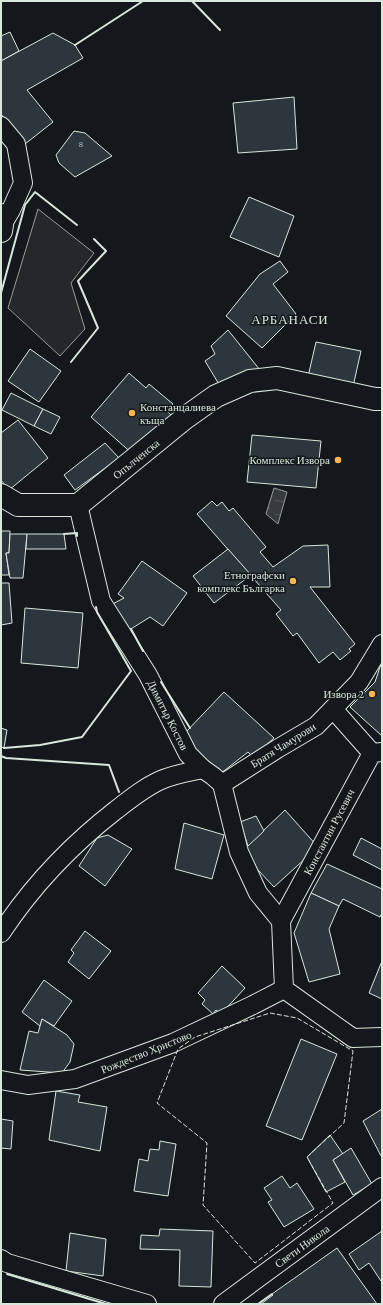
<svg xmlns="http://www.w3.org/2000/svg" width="383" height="1305" viewBox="0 0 383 1305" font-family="'Crimson Pro',serif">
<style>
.parking{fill:#24282b;stroke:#939e99}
.water{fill:url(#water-ripples);stroke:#939e99}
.building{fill:#2c363c;stroke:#d8e6dc}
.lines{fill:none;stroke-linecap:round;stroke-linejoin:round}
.street-casing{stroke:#d8e6dc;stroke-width:20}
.secondary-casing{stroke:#d8e6dc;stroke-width:24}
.street{stroke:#14181c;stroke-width:18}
.secondary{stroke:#14181c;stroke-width:22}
.fence{stroke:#d8e6dc;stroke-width:1;stroke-dasharray:5 2;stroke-linecap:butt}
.wall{stroke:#d8e6dc;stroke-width:2}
.poi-dot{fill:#ffb74d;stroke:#14181c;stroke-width:1.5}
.labels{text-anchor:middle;stroke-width:3;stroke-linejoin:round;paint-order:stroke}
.number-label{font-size:9px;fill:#adbab4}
.poi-label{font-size:11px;fill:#d8e6dc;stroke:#14181c;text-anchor:end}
.street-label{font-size:11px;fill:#d8e6dc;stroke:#14181c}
.quarter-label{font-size:13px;letter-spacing:1px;fill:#d8e6dc;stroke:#14181c}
</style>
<defs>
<pattern id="water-ripples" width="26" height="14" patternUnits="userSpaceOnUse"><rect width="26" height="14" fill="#363b3e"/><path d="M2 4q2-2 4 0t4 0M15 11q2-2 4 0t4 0" fill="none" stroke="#525759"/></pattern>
</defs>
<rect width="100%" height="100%" fill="#14181c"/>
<path class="parking" d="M38,209L94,253L71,283L85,329L60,356L8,308Z"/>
<path class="water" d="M274,488L287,492L278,524L266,514Z"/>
<g class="building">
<path d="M10,32L19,51L1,61V36Z"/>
<path d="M53,33L75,45L83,58L27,90L53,122L25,144L1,114V61Z"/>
<path d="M294,97L297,149L238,153L233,103Z"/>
<path d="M74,131L85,133L112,156L75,177L59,163L56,155Z"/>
<path d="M249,197L294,216L279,257L230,237Z"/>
<path d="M280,261L288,272L273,284L296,314L262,348L226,316L260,274Z"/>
<path d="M228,330L260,370L220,386L205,361L215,354L211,346Z"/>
<path d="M316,342L361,351L352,391L307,381Z"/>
<path d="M30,349L61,371L39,402L8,381Z"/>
<path d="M129,373L146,388L149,384L173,404L167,411L171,415L135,456L91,417Z"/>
<path d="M11,393L43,409L34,426L2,410Z"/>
<path d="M43,409L60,417L51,434L34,426Z"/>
<path d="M18,420L48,458L9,490L1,480V433Z"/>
<path d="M252,435L321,441L316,488L247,482Z"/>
<path d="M105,443L119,458L75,490L64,475Z"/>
<path d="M212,501L217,506L222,502L229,511L233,508L266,547L260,552L273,567L303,546L328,545L330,587H310L355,644L349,649L351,651L340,660L333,652L319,663L297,633L293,636L276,614L281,610L197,514Z"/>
<path d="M1,531H10L9,553H6L9,575H1Z"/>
<path d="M10,534H27L23,578H10L6,553H9Z"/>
<path d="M27,534H64L66,549H26Z"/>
<path d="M228,549L251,575L214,603L193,576Z"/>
<path d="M142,561L187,593L163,626L150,617L123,634L107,607L124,598L118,594Z"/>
<path d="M1,583H9L12,623L1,625Z"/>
<path d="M25,608L83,613L78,668L21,663Z"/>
<path d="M382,661V736L350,707L375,682Z"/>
<path d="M224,692L274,738L253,757L248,752L220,774L193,750L184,734Z"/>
<path d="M1,728L7,730L4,748L1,747Z"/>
<path d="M285,810L318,847L274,887L241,852Z"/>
<path d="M256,816L264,831L248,846L240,822Z"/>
<path d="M184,823L224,835L212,879L175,869Z"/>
<path d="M108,835L132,849L105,886L79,866L97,838Z"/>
<path d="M361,838L382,849V870L353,855Z"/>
<path d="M327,864L382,889V913L380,917L343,899L339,906L311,893Z"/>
<path d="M311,893L339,906L329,929L340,974L309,982L294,933Z"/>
<path d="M85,931L111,951L89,979L68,962L74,953L71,950Z"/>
<path d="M382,961V999L369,993Z"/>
<path d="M222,966L245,988L221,1014L216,1010L213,1014L202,1004L205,1000L198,993Z"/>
<path d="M44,980L72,1001L54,1026L42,1019L40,1026L22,1012Z"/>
<path d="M42,1019L67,1035L74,1044L70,1062L62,1073L20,1070L29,1031L38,1033Z"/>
<path d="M301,1039L337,1054L302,1140L266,1126Z"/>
<path d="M56,1091L80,1095L78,1102L107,1107L100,1151L49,1140Z"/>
<path d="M382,1109V1156H381L363,1121Z"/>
<path d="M1,1119L13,1121L11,1149L1,1148Z"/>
<path d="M330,1135L343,1154L333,1160L345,1182L326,1192L307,1157Z"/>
<path d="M160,1141L176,1144L168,1196L134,1191L139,1159L148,1161L150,1149L159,1150Z"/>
<path d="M351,1148L372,1184L353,1195L333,1160Z"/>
<path d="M282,1176L290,1188L297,1183L314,1209L284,1227L268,1202L272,1200L264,1188Z"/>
<path d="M160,1229L213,1231L211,1287L179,1286L180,1250L140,1249L141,1235L159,1236Z"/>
<path d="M382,1231V1280L381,1281L369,1263L359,1270L349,1254Z"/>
<path d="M70,1233L106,1239L103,1276L66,1271Z"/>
<path d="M337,1248L377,1304H261L273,1295L272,1294Z"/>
</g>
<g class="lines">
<defs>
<g id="street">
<path d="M1,126L16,144L23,183L11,210L2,225"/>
<path d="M78,505L101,601L148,675L188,754L203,769L213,776L222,784L239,852L258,893L281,921L284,989L353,1038L382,1037"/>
<path d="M333,709L372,753"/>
<path d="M222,784L277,749L316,726L359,682L382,644"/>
<path d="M281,921L372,753L382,752"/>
<path d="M1,933C32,886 71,845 116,810C130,799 145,787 161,780C175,774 189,772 203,769"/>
<path d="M1,1080L28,1085L75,1079L173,1043L253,1005L284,989"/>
<path d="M1,1259L7,1263L147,1304"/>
<path d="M223,1304L382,1187"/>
</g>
<g id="secondary">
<path d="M1,215L2,225L1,231"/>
<path d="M1,495L18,505H78L185,418L216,396L250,381L277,378L375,399H382"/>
</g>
</defs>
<use href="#street" class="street-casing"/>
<use href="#secondary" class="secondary-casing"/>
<use href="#street" class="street"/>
<use href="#secondary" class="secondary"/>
<path class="fence" d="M270,1013L297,1018L353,1051L344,1123L307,1157L333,1203L255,1263L203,1205L207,1143L157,1103L178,1049L195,1037Z"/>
<g class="wall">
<path d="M192,1L220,30"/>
<path d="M75,45L143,1"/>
<path d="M1,293L25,205L35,192L77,225"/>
<path d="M71,362L98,328L78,281L106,251L94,239"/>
<path d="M64,534L77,533V536"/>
<path d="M131,629L143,651"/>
<path d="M161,682L190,728"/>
<path d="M4,748L40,745L82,737L131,671L97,612L96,607"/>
<path d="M1,756L6,758L109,765L119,792"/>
<path d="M7,1274L106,1304"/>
<path d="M258,1304L272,1294"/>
</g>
</g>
<g class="poi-dot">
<circle cx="132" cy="413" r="4"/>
<circle cx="338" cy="460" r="4"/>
<circle cx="293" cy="581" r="4"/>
<circle cx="372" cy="694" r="4"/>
</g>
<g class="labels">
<g class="number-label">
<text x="81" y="147">8</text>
</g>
<g class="poi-label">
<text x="140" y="411" text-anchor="start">Констанцалиева<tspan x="140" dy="13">къща</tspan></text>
<text x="330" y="464">Комплекс Извора</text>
<text x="285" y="579">Етнографски<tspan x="285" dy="13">комплекс Българка</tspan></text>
<text x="364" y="698">Извора 2</text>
</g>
<g class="street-label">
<text transform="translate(136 459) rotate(-39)" y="4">Опълченска</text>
<text transform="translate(168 715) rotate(63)" y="4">Димитър Костов</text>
<text transform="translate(283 745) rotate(-32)" y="4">Братя Чамурови</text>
<text transform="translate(329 832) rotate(-62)" y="4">Константин Русевич</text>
<text transform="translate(146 1052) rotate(-22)" y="4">Рождество Христово</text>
<text transform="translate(302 1246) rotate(-36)" y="4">Свети Никола</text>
</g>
<g class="quarter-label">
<text x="290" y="324">АРБАНАСИ</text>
</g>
</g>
<rect width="383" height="1305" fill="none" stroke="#d8e6dc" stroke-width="4"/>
</svg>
